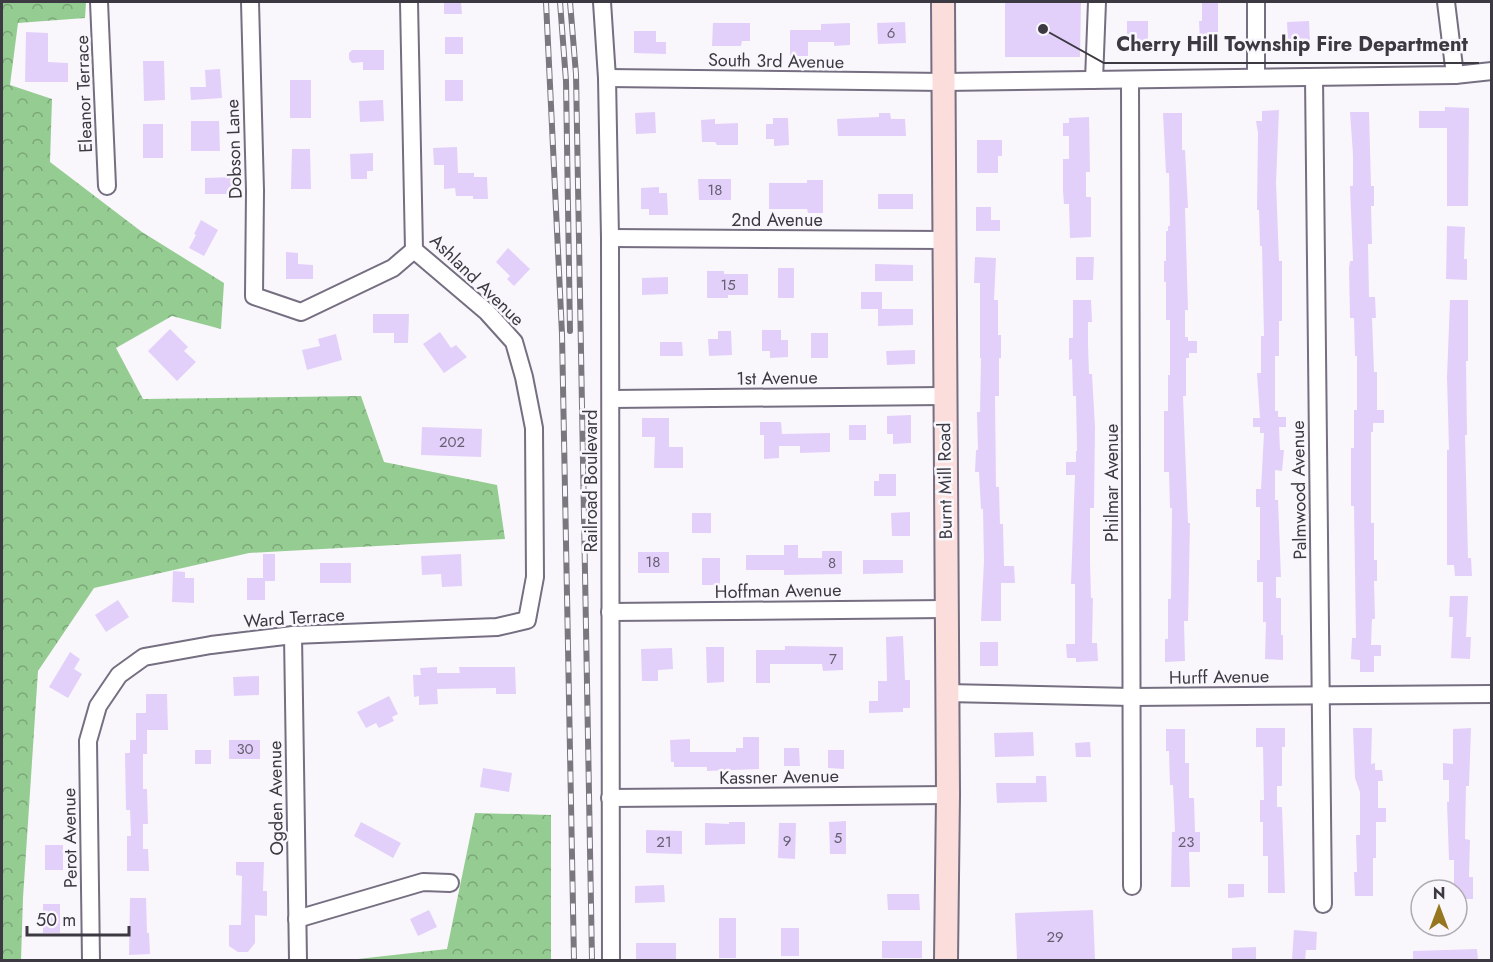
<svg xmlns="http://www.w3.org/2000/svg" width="1493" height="962" viewBox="0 0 1493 962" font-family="Jost,sans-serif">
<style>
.forest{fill:url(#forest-crowns)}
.building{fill:#e3d0fa}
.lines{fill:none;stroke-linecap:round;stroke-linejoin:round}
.minor-casing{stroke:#766e81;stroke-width:20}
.secondary-casing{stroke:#766e81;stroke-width:26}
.minor{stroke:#fff;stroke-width:16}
.secondary{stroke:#fbdedc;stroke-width:22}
.rail-casing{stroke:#7a777e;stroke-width:6}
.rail{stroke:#f9f7fc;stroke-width:4;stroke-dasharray:11;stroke-linecap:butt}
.labels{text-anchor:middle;stroke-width:5;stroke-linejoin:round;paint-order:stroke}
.number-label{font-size:15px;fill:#665f70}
.street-label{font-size:18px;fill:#3d3942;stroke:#f9f7fc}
.leader{fill:none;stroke:#3d3942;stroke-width:2}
.callout-dot{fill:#3d3942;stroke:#f9f7fc;stroke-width:2}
.callout-label{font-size:20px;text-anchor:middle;font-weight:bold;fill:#3d3942;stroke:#f9f7fc;stroke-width:5;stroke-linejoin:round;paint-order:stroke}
</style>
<defs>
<pattern id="forest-crowns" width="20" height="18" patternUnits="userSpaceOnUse" patternTransform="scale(1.5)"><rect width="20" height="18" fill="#95cc91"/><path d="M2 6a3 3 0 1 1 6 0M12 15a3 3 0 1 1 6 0" fill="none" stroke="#7ba778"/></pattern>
</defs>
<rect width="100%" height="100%" fill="#f9f7fc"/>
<g class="forest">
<path d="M2,2H86L85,18L18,23L10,85L52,99L50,162L142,232L224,283L221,329L172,316L116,348L143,399L361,396L384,462L497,485L505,539L249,553L94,588L38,671L23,898L21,960H2Z"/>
<path d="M475,813L551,815V960H349L447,949Z"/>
</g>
<g class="building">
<path d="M444,2H461L462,14H444Z"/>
<path d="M1005,2H1081L1080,57H1005Z"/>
<path d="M1202,2H1218V42H1200L1199,21H1202Z"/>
<rect x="1127" y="21" width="21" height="22"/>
<path d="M1309,21L1310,43H1288L1287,22Z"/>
<path d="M905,22L906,43L878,44L877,23Z"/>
<path d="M713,23H750V41H742L741,46H712Z"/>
<path d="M850,23V45L834,46V42H808V56H790V30H821V24Z"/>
<path d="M634,31H656V42H666V54L634,53Z"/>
<path d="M26,32L48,33V62L68,63V82H25Z"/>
<rect x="445" y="37" width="18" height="17"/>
<path d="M352,50H384V70H363V62L352,63L349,59V53Z"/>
<path d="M143,61H164L165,100L144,101Z"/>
<path d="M220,69L222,98L191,100L190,87H206L205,70Z"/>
<rect x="290" y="80" width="21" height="38"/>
<rect x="445" y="80" width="18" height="21"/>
<path d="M383,100L384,121L360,122L359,101Z"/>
<path d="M1445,107L1469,108L1468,206H1447V128H1419V111H1445Z"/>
<path d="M1279,110L1276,182L1279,261H1282V321H1279V356H1275V411H1278V417H1286V427H1279L1280,450H1284L1282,471L1275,470V500H1278L1281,577H1276V598H1281V635H1283V660L1265,659L1266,622H1263V582H1257V560H1260V507H1256V489H1261L1264,433H1260V427H1253V418H1260L1257,373H1261V336H1264L1262,246H1260L1259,210H1257L1258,133L1256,121H1262V111Z"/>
<path d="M655,112L656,133L636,134L635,113Z"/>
<path d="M1350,112H1369L1371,186H1374V206H1371L1372,244H1368L1369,297H1375L1376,318H1372L1374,372H1377V410H1384V423H1373V432H1371V523H1374V560H1377V581H1374L1375,619H1372L1371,645H1381V656H1374V672H1360V660L1351,659L1352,638H1356L1354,506H1351V448H1354V410H1357V356H1355L1354,318H1350L1349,268L1350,261H1353L1350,186H1353V155Z"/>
<path d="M879,113H890L891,119H905L906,136H838L837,119L879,117Z"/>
<path d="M1163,113H1182V150H1185L1188,208H1185L1188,310H1185V337H1188V341H1197V353H1189V358H1186V396H1183L1188,523H1190L1188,621H1184L1185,661L1165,662V639H1168V599H1171L1172,508H1170L1169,472H1164V411H1168V375H1170V320H1166V282H1164V261H1166V231H1168V226H1170L1169,173H1166Z"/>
<path d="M1089,117L1090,172H1086V197H1091V237L1070,238L1069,204H1064L1063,191V159H1069V136H1063V123H1069V118Z"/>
<path d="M773,118H788L789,145L774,146V139H766V124H773Z"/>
<path d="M715,119V124L738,123V145H717L715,142H702L701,120Z"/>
<path d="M191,121H219L220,151H191Z"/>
<rect x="143" y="124" width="20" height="34"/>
<path d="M977,140H1002V156H998V173H977Z"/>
<path d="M457,147L458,173H474V177H487L488,199H473V196H456L455,188L444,189V165H434L433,148Z"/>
<path d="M292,149H310L311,189H291Z"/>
<path d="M373,153V171H367V179H351L350,154Z"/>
<path d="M234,177V194H205V178Z"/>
<path d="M698,179H731V200H699Z"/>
<path d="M807,180H823V213H808L807,209H769V183H807Z"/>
<path d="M659,187V193H667L668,215H649V209H641V188Z"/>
<rect x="878" y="194" width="35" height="15"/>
<path d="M976,207H991V220H1000V231H976Z"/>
<path d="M201,220L218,230L204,256L189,248L196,235L194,234Z"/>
<path d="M1447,226L1465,227L1464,259H1467V280L1446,279Z"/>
<path d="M508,248L530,269L514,286L507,279L510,276L496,262Z"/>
<path d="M286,252L298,253V264L313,265V279H286Z"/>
<path d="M975,257L996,258L994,300H998V335H1001V358H999V396H995L996,487H999L1000,524H1003L1004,566H1014L1015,583H1001V621H981L984,561L983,509H981L979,472H975L976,450H978L977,412H980L981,358H980V283H974Z"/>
<path d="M1076,257H1094L1093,280H1076Z"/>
<path d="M875,264L913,265V281H875Z"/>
<rect x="778" y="268" width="16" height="30"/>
<path d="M707,271H724V274H748V295H728V298H707Z"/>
<path d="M668,277V294L642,295V278Z"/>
<rect x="861" y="292" width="21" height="17"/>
<path d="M1073,300H1091L1092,322H1088V344L1089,374H1092L1095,427L1094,508H1090V561L1091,598H1093L1092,643H1097L1098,661L1076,662V658H1067L1066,644H1075V584H1071L1075,475H1066V462H1076V451H1077L1076,396H1073L1072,359L1069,360V338H1073Z"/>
<path d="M1450,300H1468V361H1466L1467,435H1465L1468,558H1471L1472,576H1455L1454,565H1447V450H1449L1447,377Z"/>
<path d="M878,309H913V325L878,326Z"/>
<path d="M373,314H409L408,343H394V333H373Z"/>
<path d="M170,329L188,347L184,351L196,362L177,381L148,351Z"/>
<path d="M762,330H781V340H788V357L770,358V351H762Z"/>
<path d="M718,331H731L732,355L709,356L708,339H718Z"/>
<path d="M440,332L451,348L456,345L467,357L444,373L423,344Z"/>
<rect x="811" y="333" width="17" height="25"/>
<path d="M336,334L342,360L307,370L302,350L320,346L318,339Z"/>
<path d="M660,342H682L683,356H660Z"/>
<path d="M915,350V364L887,365L886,351Z"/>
<path d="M911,415V443L893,444V434H887V416Z"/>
<path d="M642,418H669V447H683V468H654L655,437H642Z"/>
<path d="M760,422H781L782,434L830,433V452L800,453V446H779V458L764,459V435H760Z"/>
<rect x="849" y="425" width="17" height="15"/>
<path d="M422,427L482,429L481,457L421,455Z"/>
<path d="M879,474H896V496H874V481H879Z"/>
<path d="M910,512V536H892L891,513Z"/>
<rect x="692" y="513" width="19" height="20"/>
<path d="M784,545H798V558H822V551H842V574L784,575V570H746V555H784Z"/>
<rect x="638" y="552" width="31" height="21"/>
<path d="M263,554H275V581H265V600H247V578H263Z"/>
<path d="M461,554L462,586L442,587L441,574L422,575L421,556Z"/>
<rect x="702" y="558" width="18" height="27"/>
<path d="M863,560H903V573L863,574Z"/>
<rect x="320" y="563" width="31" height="20"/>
<path d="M173,571L185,572V578H194V603L172,602Z"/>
<path d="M1450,596H1468L1466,637H1471L1470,659L1451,658L1453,617H1449Z"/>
<path d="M118,600L129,617L106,632L95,615Z"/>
<path d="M903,636L905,680H910V708H903V712L869,713V701H878V681H887L886,637Z"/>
<rect x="980" y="642" width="18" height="24"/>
<path d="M785,646L843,647V670L823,671L822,664H770V683H756V650H785Z"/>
<path d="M706,647H724V682L707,683Z"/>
<path d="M672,648L673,669L658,670V681H642L641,649Z"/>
<path d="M70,652L80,659L74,669L82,674L68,698L49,687Z"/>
<path d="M437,667V673H460L459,667H515L516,694H496V688L437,689L438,704L419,705V696L414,697L413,675H421L420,668Z"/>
<path d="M259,676V695L234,696L233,677Z"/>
<path d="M146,694H167L168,730H147V754H143V789H147L148,824H143V849H148L149,871H127V836H131L130,810H126L125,753H130V740H136V713H146Z"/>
<path d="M389,696L398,714L392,717L394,721L379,728L376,723L366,728L357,712Z"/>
<path d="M1256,728H1285V747H1282V786H1277V807H1282L1285,893H1268V856H1263V822H1260V800H1264L1263,747H1256Z"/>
<path d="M1353,728H1372L1371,764L1375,763V770H1382L1383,781H1378V808H1386V822H1376V858H1373V896H1355L1354,872H1357L1356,835H1360V792L1355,778Z"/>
<path d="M1471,728L1469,786H1466L1465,839L1470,840L1469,877H1473V899H1457V890H1454V860H1449L1447,802H1449V780H1443V763L1453,764V729Z"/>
<path d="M1166,729H1185V763H1189V798H1194L1195,832H1200V852H1189L1190,887H1171L1172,832H1175L1173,785H1170L1169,751H1166Z"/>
<path d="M1033,732L1034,756L995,757L994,733Z"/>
<path d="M743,737H759V769L707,771V767H674V762H671L670,740L690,739V752H736V748H743Z"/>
<rect x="229" y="740" width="31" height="19"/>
<path d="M1090,742L1091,757H1076L1075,743Z"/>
<path d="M784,748H799L800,766H784Z"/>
<rect x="195" y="750" width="16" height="14"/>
<path d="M828,750H844V769L828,768Z"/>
<path d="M483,768L512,773L509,792L480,787Z"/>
<path d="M1036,776H1046L1047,802L997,803L996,783H1036Z"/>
<path d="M846,821V854H830L829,822Z"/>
<path d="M361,822L401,843L393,858L354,836Z"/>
<path d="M729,822H745V844L705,845V823L729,824Z"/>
<path d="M779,823H796L795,859L778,858Z"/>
<path d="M646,830L682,831V854L646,853Z"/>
<rect x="45" y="845" width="18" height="25"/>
<path d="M236,862H264L263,891H267V916L255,915V943L248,952H238L229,946V925H241L242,876L236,875Z"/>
<path d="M1228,884H1244V897L1228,898Z"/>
<path d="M664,885L665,902L635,903V886Z"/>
<path d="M887,894H919L920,910H888Z"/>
<path d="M130,898H146L147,933H149L150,954L129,955Z"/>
<rect x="43" y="904" width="17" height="29"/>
<path d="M429,910L437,927L418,936L410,919Z"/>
<path d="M1093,910L1095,960H1017L1015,913Z"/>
<rect x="719" y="918" width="17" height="40"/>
<rect x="781" y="928" width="18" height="28"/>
<path d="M1294,930L1317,932L1316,950H1306L1305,960L1292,959Z"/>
<rect x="882" y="941" width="40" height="17"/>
<rect x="636" y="943" width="40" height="16"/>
<path d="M1256,947V960H1232V948Z"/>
<path d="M1477,949L1478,960H1413V951Z"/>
</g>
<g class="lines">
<defs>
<g id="minor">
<path d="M99,2L107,186"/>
<path d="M250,2L255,191L254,296L301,312L393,268L414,250"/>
<path d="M602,2L607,78L610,238L611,960"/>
<path d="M1256,2V77"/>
<path d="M1446,2L1455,75"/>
<path d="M1314,77L1323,904"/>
<path d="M607,78L944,82L1455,75L1492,71"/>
<path d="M1094,80L1097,2"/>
<path d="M1130,80L1132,886"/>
<path d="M610,238L944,240"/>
<path d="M611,399L944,396"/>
<path d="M610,612L946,609"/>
<path d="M293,635L298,960"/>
<path d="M946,693L1132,697L1492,694"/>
<path d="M610,798L948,795"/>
<path d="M297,919L423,882L450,883"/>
<path d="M91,960L88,741L98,706L119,675L144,657L211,645L293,635L497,627L527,620L535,577L534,428L524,377L514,342L487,312L414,250L409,2"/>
</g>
<path id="secondary" d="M943,2L948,795L946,960"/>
</defs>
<use href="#minor" class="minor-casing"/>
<use href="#secondary" class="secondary-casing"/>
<use href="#minor" class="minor"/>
<use href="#secondary" class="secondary"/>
<defs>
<g id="rail">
<path d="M546,2L562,334L574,960"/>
<path d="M560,2L566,81L570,331"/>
<path d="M570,2L576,74L592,960"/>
</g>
</defs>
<use href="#rail" class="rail-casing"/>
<use href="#rail" class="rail"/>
</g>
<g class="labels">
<g class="number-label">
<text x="891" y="38">6</text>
<text x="715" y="195">18</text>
<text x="728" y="290">15</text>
<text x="452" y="447">202</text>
<text x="653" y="567">18</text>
<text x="832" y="568">8</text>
<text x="833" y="664">7</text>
<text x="245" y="754">30</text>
<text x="838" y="843">5</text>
<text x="787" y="846">9</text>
<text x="664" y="847">21</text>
<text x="1186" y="847">23</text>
<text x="1055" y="942">29</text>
</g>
<g class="street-label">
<text transform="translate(776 61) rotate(1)" y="6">South 3rd Avenue</text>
<text transform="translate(84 94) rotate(-92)" y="6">Eleanor Terrace</text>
<text transform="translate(234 149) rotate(-92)" y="6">Dobson Lane</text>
<text x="777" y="226">2nd Avenue</text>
<text transform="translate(477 280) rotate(44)" y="6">Ashland Avenue</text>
<text transform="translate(777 378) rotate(-1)" y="6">1st Avenue</text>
<text transform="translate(591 481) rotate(-90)" y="6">Railroad Boulevard</text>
<text transform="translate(945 481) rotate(-91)" y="6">Burnt Mill Road</text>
<text transform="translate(1112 483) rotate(-90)" y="6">Philmar Avenue</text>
<text transform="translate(1299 490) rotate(-91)" y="6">Palmwood Avenue</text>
<text transform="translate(778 591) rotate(-1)" y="6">Hoffman Avenue</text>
<text transform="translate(294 618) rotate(-4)" y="6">Ward Terrace</text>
<text transform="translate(1219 677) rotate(-1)" y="6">Hurff Avenue</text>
<text transform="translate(779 777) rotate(-1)" y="6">Kassner Avenue</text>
<text transform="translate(276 798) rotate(-91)" y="6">Ogden Avenue</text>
<text transform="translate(70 838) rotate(-91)" y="6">Perot Avenue</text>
</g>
</g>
<path class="leader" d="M1043 29L1104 63H1479"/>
<circle class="callout-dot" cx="1043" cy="29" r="6"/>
<g class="callout-label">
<text x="1292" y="51">Cherry Hill Township Fire Department</text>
</g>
<rect width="1493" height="962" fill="none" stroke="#3d3942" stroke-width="6"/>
<g transform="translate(1439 908)"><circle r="28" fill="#f9f7fc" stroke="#aeabb2" stroke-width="1.5"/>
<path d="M0-4.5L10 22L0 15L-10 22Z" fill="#96761e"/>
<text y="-9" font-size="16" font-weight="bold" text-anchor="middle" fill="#3d3942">N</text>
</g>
<path d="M27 926v9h102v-9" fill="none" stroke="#3d3942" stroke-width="3"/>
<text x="36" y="926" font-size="18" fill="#3d3942" stroke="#f9f7fc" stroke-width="4.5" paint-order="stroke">50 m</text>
</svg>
